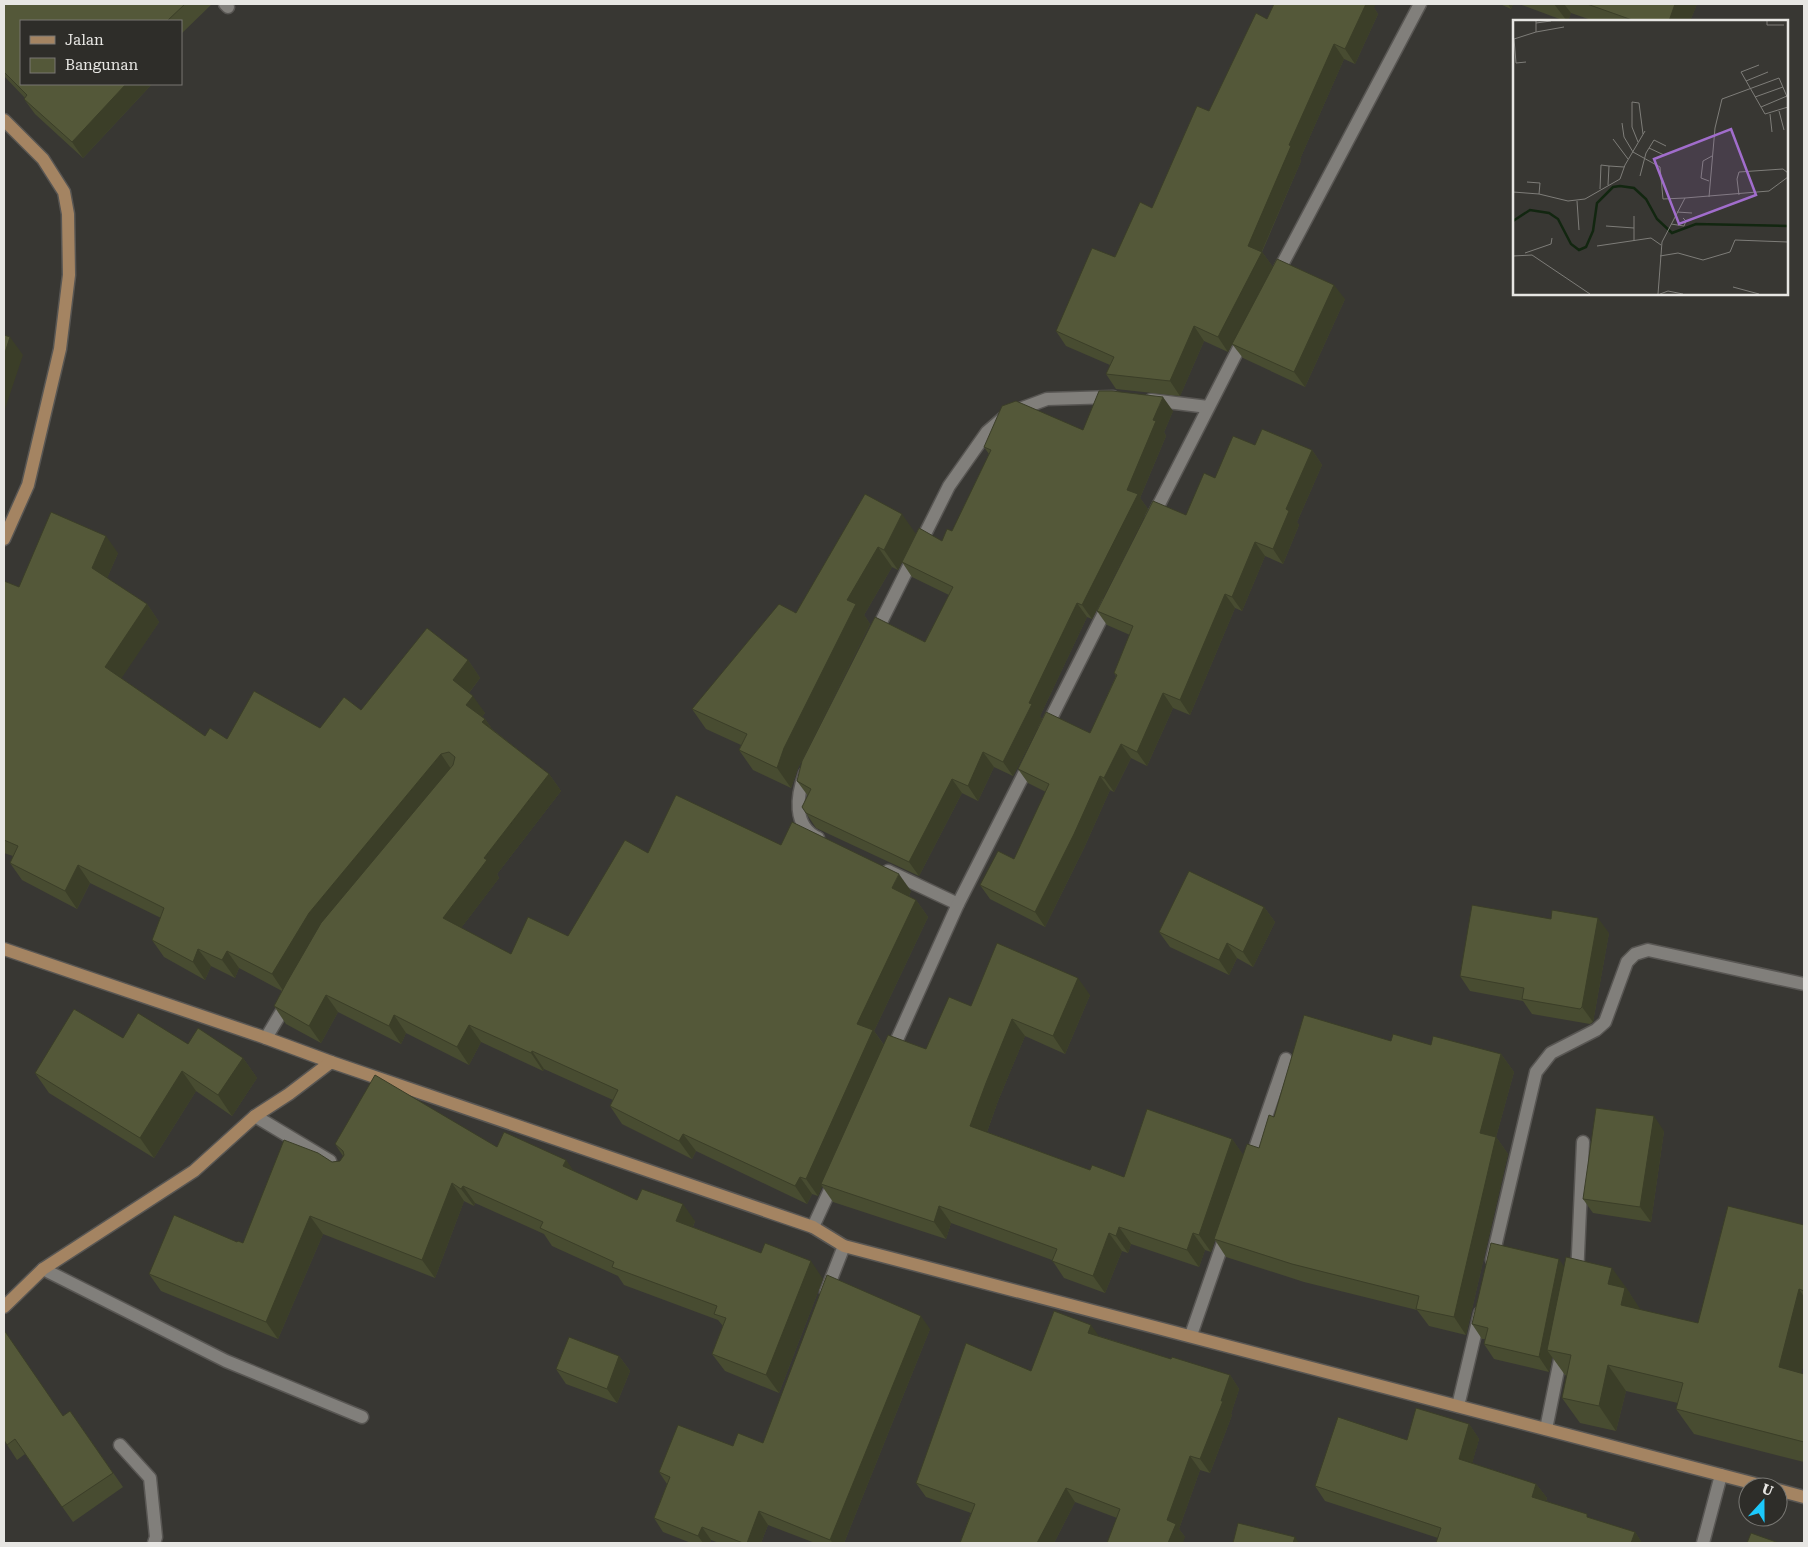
<svg xmlns="http://www.w3.org/2000/svg" width="1808" height="1547" viewBox="0 0 1808 1547" font-family="'Roboto Serif',serif">
<style>
.lines{fill:none;stroke-linecap:round;stroke-linejoin:round}
.lane-casing{stroke:#585653;stroke-width:15}
.street-casing{stroke:#585653;stroke-width:15}
.secondary-casing{stroke:#585653;stroke-width:15}
.lane{stroke:#817f7b;stroke-width:12}
.street{stroke:#817f7b;stroke-width:12}
.secondary{stroke:#a48462;stroke-width:12}
.wall{fill:#484c31}
.shaded-wall{fill:#3b3e28}
.building{fill:#545839;stroke:#3b3e28}
.inset-river{fill:none;stroke:#122610;stroke-width:2.5}
.inset-road{fill:none;stroke:#7e7d79;stroke-width:1}
.view{fill:#a16dcc;fill-opacity:0.15;stroke:#a16dcc;stroke-width:2.5}
.inset-edge{fill:none;stroke:#e7e6e3;stroke-width:2.5}
</style>
<rect width="100%" height="100%" fill="#383733"/>
<g class="lines">
<defs>
<g id="lane">
<path d="M255,1116L330,1161"/>
<path d="M120,1445L150,1478L156,1537L154,1543"/>
</g>
<g id="street">
<path d="M225,4L228,7"/>
<path d="M1276,276L1420,4"/>
<path d="M1151,400L1208,407"/>
<path d="M1152,518L1245,336"/>
<path d="M875,634L949,486L987,432L1009,413L1047,399L1113,397"/>
<path d="M1045,730L1109,603"/>
<path d="M805,773C797,795 792,826 818,838"/>
<path d="M888,871L958,904"/>
<path d="M266,1038L288,1001"/>
<path d="M891,1053L958,904L1030,762"/>
<path d="M1250,1163L1286,1059"/>
<path d="M813,1227L835,1179"/>
<path d="M1492,1260L1536,1072L1551,1053L1596,1030L1605,1022L1627,962L1635,954L1648,950L1804,984"/>
<path d="M43,1269L226,1361L362,1417"/>
<path d="M1577,1277L1583,1142"/>
<path d="M826,1292L844,1246"/>
<path d="M1191,1335L1226,1234"/>
<path d="M1458,1406L1480,1313"/>
<path d="M1546,1429L1562,1350"/>
<path d="M1703,1543L1721,1475"/>
</g>
<g id="secondary">
<path d="M4,120L43,159L64,192L68,214L69,275L60,349L28,485L4,539"/>
<path d="M4,949L266,1038L331,1062"/>
<path d="M4,1307L43,1269L194,1171L255,1116L289,1094L331,1062L813,1227L844,1246L1767,1487"/>
<path d="M1778,1490L1804,1497"/>
</g>
</defs>
<use href="#lane" class="lane-casing"/>
<use href="#street" class="street-casing"/>
<use href="#secondary" class="secondary-casing"/>
<use href="#lane" class="lane"/>
<use href="#street" class="street"/>
<use href="#secondary" class="secondary"/>
</g>
<g class="wall">
<path d="M4,4H212L181,34V21H21L152,84L83,158L35,114L24,99L25,98L4,76Z"/>
<path d="M1500,4H1513L1511,9Z"/>
<path d="M1519,4H1697L1690,21H1594L1571,13L1568,21H1565Z"/>
<path d="M1374,8L1378,14L1355,64L1344,59L1300,159L1301,161L1262,252L1273,267L1228,352L1204,341L1180,396L1116,389L1106,374L1110,365L1066,346L1056,331L1152,208L1209,111L1267,19Z"/>
<path d="M1345,299L1305,387L1243,358L1232,344Z"/>
<path d="M1173,411L1164,432L1166,436L1140,498L1148,509L1092,619L1087,617L1040,716L1042,719L1013,776L994,767L978,801L962,793L919,876L816,828L806,813L808,796L797,781L925,642L949,595L912,577L902,562L942,541L952,531L989,454L984,447L1083,430Z"/>
<path d="M1255,445L1312,450L1322,465L1297,522L1299,525L1283,564L1265,556L1242,611L1235,608L1190,715L1173,708L1147,766L1131,758L1114,792L1110,790L1084,848L1045,927L990,899L980,885L1014,859L1046,792L1028,783L1018,769L1090,733L1116,676L1114,673L1130,635L1107,625L1097,611L1186,515L1215,478Z"/>
<path d="M865,494L916,534L898,570L892,567L864,615L870,624L798,768L791,788L753,770L739,750L741,745L706,729L692,709L796,613Z"/>
<path d="M118,553L107,578L147,604L159,622L121,678L205,736L227,739L320,728L361,710L468,660L480,678L469,693L485,713L482,717L485,719L492,729L549,774L561,791L497,874L499,878L461,928L511,954L568,936L648,853L781,845L911,891L909,896L916,900L928,917L874,1031L884,1045L926,1049L971,1006L1090,995L1065,1054L1025,1036L998,1101L987,1132L1090,1170L1124,1177L1232,1139L1243,1155L1259,1148L1274,1117L1391,1041L1431,1045L1501,1054L1514,1072L1496,1137L1508,1154L1466,1335L1429,1326L1417,1310L1304,1282L1226,1257L1215,1240L1211,1252L1205,1250L1199,1267L1131,1244L1128,1253L1122,1251L1105,1293L1064,1278L1052,1260L951,1223L946,1239L833,1202L822,1186L818,1196L812,1194L807,1204L696,1151L692,1159L622,1124L610,1106L613,1100L544,1069L543,1071L481,1042L469,1065L406,1033L401,1044L338,1012L321,1043L286,1024L274,1006L282,991L239,968L235,978L211,966L205,980L164,957L152,940L161,918L90,883L77,909L22,880L10,863L13,856L4,853V581L19,587Z"/>
<path d="M1264,907L1275,922L1253,967L1237,958L1229,975L1170,947L1159,932Z"/>
<path d="M1609,933L1593,1022L1590,1024L1532,1014L1523,1001L1470,991L1460,976Z"/>
<path d="M123,1038L188,1044L243,1058L257,1078L232,1116L196,1091L154,1158L49,1093L35,1073Z"/>
<path d="M1664,1131L1651,1222L1593,1213L1583,1199Z"/>
<path d="M335,1144L497,1147L566,1160L573,1171L637,1200L695,1221L693,1227L823,1279L779,1393L725,1371L712,1354L723,1326L718,1320L624,1285L618,1276L552,1246L544,1234L475,1203L474,1206L464,1201L435,1278L323,1234L278,1339L161,1291L149,1274L237,1242L243,1243L332,1162L340,1161L343,1156Z"/>
<path d="M1804,1225V1362L1801,1373L1804,1374V1462L1694,1434L1676,1409L1678,1403L1626,1391L1616,1431L1580,1423L1562,1398L1567,1376L1565,1375L1552,1357L1549,1372L1494,1359L1484,1344L1485,1339H1482L1472,1324L1564,1267L1630,1293V1294L1640,1310L1698,1323Z"/>
<path d="M930,1329L844,1543H815L768,1525L761,1543H719L711,1540L710,1543H691L663,1532L654,1518L667,1484L659,1472L733,1446L763,1443Z"/>
<path d="M1099,1336L1171,1359L1230,1375L1239,1389L1231,1414L1232,1415L1210,1473L1200,1470L1179,1529L1185,1537L1117,1518L1075,1502L1054,1543H960L971,1513L926,1497L916,1483L1031,1371Z"/>
<path d="M619,1356L630,1371L617,1403L566,1384L556,1369Z"/>
<path d="M70,1411L123,1487L73,1522L25,1454L17,1460L4,1440L63,1416Z"/>
<path d="M1469,1424L1479,1439L1472,1463L1536,1484L1547,1498L1546,1501L1590,1518L1635,1532L1642,1543H1436L1438,1538L1325,1501L1315,1486L1407,1440Z"/>
</g>
<g class="shaded-wall">
<path d="M1366,4H1376L1374,8L1378,14L1355,64L1345,49Z"/>
<path d="M1508,4H1513L1511,9Z"/>
<path d="M1554,4H1564L1571,13L1568,21H1567Z"/>
<path d="M1675,4H1697L1690,21H1669Z"/>
<path d="M1334,44L1344,59L1300,159L1301,161L1258,260L1262,252L1273,267L1228,352L1218,337L1248,246L1289,145Z"/>
<path d="M126,84H152L83,158L72,142Z"/>
<path d="M1334,285L1345,299L1305,387L1294,372Z"/>
<path d="M1194,326L1204,341L1180,396L1170,381Z"/>
<path d="M10,337L23,355L4,412V356Z"/>
<path d="M1163,397L1173,411L1164,432L1166,436L1140,498L1148,509L1092,619L1082,605L1127,490L1153,420Z"/>
<path d="M1312,450L1322,465L1297,522L1299,525L1283,564L1273,549L1286,509Z"/>
<path d="M902,514L916,534L898,570L884,550Z"/>
<path d="M106,536L118,553L104,585L92,568Z"/>
<path d="M1255,542L1265,556L1242,611L1232,597Z"/>
<path d="M878,547L892,567L864,615L870,624L798,768L791,788L777,768L784,748L847,600Z"/>
<path d="M1225,594L1235,608L1190,715L1180,700Z"/>
<path d="M1077,603L1087,617L1040,716L1042,719L1013,776L1003,762L1029,703Z"/>
<path d="M147,604L159,622L117,685L105,667Z"/>
<path d="M468,660L480,678L465,698L453,680Z"/>
<path d="M1163,693L1173,708L1147,766L1137,752Z"/>
<path d="M473,696L485,713L478,722L466,705Z"/>
<path d="M485,719L497,736L482,722Z"/>
<path d="M1121,744L1131,758L1114,792L1104,778Z"/>
<path d="M983,752L994,767L978,801L968,786Z"/>
<path d="M441,754L453,772L284,992L272,974L309,913Z"/>
<path d="M549,774L561,791L497,874L499,878L455,936L443,918L484,858Z"/>
<path d="M1100,776L1110,790L1084,848L1045,927L1035,912Z"/>
<path d="M952,779L962,793L919,876L909,862Z"/>
<path d="M78,865L90,883L77,909L65,891Z"/>
<path d="M899,874L911,891L904,906L892,888Z"/>
<path d="M916,900L928,917L874,1031L885,1047L821,1184L822,1186L818,1196L806,1179L857,1024Z"/>
<path d="M1264,907L1275,922L1253,967L1243,952Z"/>
<path d="M1598,918L1609,933L1593,1022L1582,1007Z"/>
<path d="M1227,943L1237,958L1229,975L1219,960Z"/>
<path d="M198,949L211,966L205,980L193,962Z"/>
<path d="M227,951L239,968L235,978L222,960Z"/>
<path d="M1078,978L1090,995L1065,1054L1053,1036Z"/>
<path d="M326,995L338,1012L321,1043L309,1026Z"/>
<path d="M394,1015L406,1033L401,1044L389,1026Z"/>
<path d="M1012,1019L1025,1036L998,1101L983,1143L970,1126L986,1083Z"/>
<path d="M469,1025L481,1042L469,1065L457,1047Z"/>
<path d="M532,1051L544,1069L543,1071L531,1053Z"/>
<path d="M1501,1054L1514,1072L1496,1137L1508,1154L1466,1335L1454,1317L1480,1133Z"/>
<path d="M243,1058L257,1078L232,1116L218,1095Z"/>
<path d="M182,1071L196,1091L154,1158L140,1138Z"/>
<path d="M1654,1116L1664,1131L1651,1222L1640,1207Z"/>
<path d="M683,1134L696,1151L692,1159L679,1141Z"/>
<path d="M1232,1139L1244,1156L1214,1239L1215,1240L1211,1252L1199,1235Z"/>
<path d="M566,1160L578,1177L563,1166Z"/>
<path d="M800,1177L812,1194L807,1204L795,1186Z"/>
<path d="M452,1183L464,1201L435,1278L422,1260Z"/>
<path d="M463,1186L475,1203L474,1206L461,1189Z"/>
<path d="M683,1204L695,1221L688,1239L676,1221Z"/>
<path d="M939,1206L951,1223L946,1239L934,1222Z"/>
<path d="M310,1216L323,1234L278,1339L266,1322Z"/>
<path d="M1119,1227L1131,1244L1128,1253L1116,1236Z"/>
<path d="M1109,1233L1122,1251L1105,1293L1093,1276Z"/>
<path d="M1193,1233L1205,1250L1199,1267L1187,1250Z"/>
<path d="M1559,1259L1569,1274L1547,1350L1552,1357L1549,1372L1539,1357Z"/>
<path d="M811,1261L823,1279L779,1393L766,1375Z"/>
<path d="M1612,1268L1630,1293V1294L1643,1313L1621,1305L1608,1284Z"/>
<path d="M1799,1289L1804,1297V1362L1797,1392L1779,1367Z"/>
<path d="M921,1316L930,1329L844,1543H833L830,1540Z"/>
<path d="M1091,1325L1101,1339L1088,1333Z"/>
<path d="M619,1356L630,1371L617,1403L607,1389Z"/>
<path d="M1608,1365L1626,1391L1616,1431L1599,1406Z"/>
<path d="M1230,1375L1239,1389L1231,1414L1232,1415L1210,1473L1200,1459Z"/>
<path d="M1469,1424L1479,1439L1469,1474L1459,1459Z"/>
<path d="M1190,1456L1200,1470L1179,1529L1185,1537L1183,1543H1168L1167,1520Z"/>
<path d="M1536,1484L1547,1498L1542,1511L1532,1497Z"/>
<path d="M1066,1488L1075,1502L1054,1543H1037Z"/>
<path d="M759,1511L768,1525L761,1543H747Z"/>
<path d="M702,1527L711,1540L710,1543H703L698,1536Z"/>
<path d="M1635,1532L1642,1543H1631Z"/>
<path d="M1295,1537L1299,1543H1293Z"/>
</g>
<g class="building">
<path d="M4,4H185L167,21H21V84H126L72,142L24,99L27,95L4,72Z"/>
<path d="M1274,4H1366L1345,49L1334,44L1289,145L1291,146L1248,246L1262,252L1218,337L1194,326L1170,381L1106,374L1114,357L1056,331L1092,248L1115,257L1140,202L1152,208L1197,106L1209,111L1256,13L1267,19Z"/>
<path d="M1587,4H1675L1669,21H1635Z"/>
<path d="M1277,259L1334,285L1294,372L1232,344Z"/>
<path d="M4,335L10,337L4,356Z"/>
<path d="M1099,391H1112L1163,397L1153,420L1156,421L1127,490L1138,494L1082,605L1077,603L1029,703L1032,704L1003,762L983,752L968,786L952,779L909,862L806,813L802,807L811,789L797,781L802,761L875,617L925,642L953,587L902,562L919,528L942,541L947,529L952,531L991,450L984,447L1002,406L1016,401L1083,430Z"/>
<path d="M1262,429L1312,450L1286,509L1289,511L1273,549L1255,542L1232,597L1225,594L1180,700L1163,693L1137,752L1121,744L1104,778L1100,776L1074,834L1035,912L980,885L998,851L1014,859L1049,784L1018,769L1046,712L1090,733L1117,675L1114,673L1133,626L1097,611L1153,501L1186,515L1204,473L1215,478L1233,436L1255,445Z"/>
<path d="M865,494L902,514L884,550L878,547L847,600L856,604L784,748L777,768L739,750L747,734L692,709L779,604L796,613Z"/>
<path d="M51,512L106,536L92,568L147,604L105,667L205,736L210,728L227,739L254,691L320,728L344,697L361,710L427,628L468,660L453,680L473,696L466,705L485,719L482,722L549,774L484,858L487,860L443,918L511,954L528,917L568,936L625,840L648,853L676,795L781,845L792,822L899,874L892,888L916,900L857,1024L873,1030L806,1179L800,1177L795,1186L683,1134L679,1141L610,1106L618,1090L532,1051L531,1053L469,1025L457,1047L394,1015L389,1026L326,995L309,1026L274,1006L287,982L321,923L453,765L455,757L449,752L441,754L309,913L272,974L227,951L222,960L198,949L193,962L152,940L164,908L78,865L65,891L10,863L18,846L4,840V581L19,587Z"/>
<path d="M1189,871L1264,907L1243,952L1227,943L1219,960L1159,932Z"/>
<path d="M1472,905L1551,919L1552,910L1598,918L1582,1007L1580,1009L1522,999L1524,988L1460,976Z"/>
<path d="M997,943L1078,978L1053,1036L1012,1019L986,1083L970,1126L1090,1170L1092,1165L1124,1177L1147,1109L1232,1139L1199,1235L1193,1233L1187,1250L1119,1227L1116,1236L1109,1233L1093,1276L1052,1261L1057,1249L939,1206L934,1222L821,1184L888,1035L926,1049L949,997L971,1006Z"/>
<path d="M74,1009L123,1038L138,1013L188,1044L198,1028L243,1058L218,1095L182,1071L140,1138L35,1073Z"/>
<path d="M1304,1015L1391,1041L1393,1034L1431,1045L1433,1036L1501,1054L1480,1133L1496,1137L1454,1317L1416,1309L1419,1296L1292,1264L1214,1239L1247,1144L1259,1148L1269,1115L1274,1117Z"/>
<path d="M375,1075L497,1147L504,1132L566,1160L563,1166L637,1200L642,1189L683,1204L676,1221L761,1253L765,1243L811,1261L766,1375L712,1354L726,1318L714,1314L717,1306L612,1267L614,1262L540,1228L543,1222L463,1186L461,1189L452,1183L422,1260L310,1216L266,1322L149,1274L174,1215L237,1242L238,1241L243,1243L284,1140L318,1153L332,1162L340,1161L344,1155L343,1151L335,1144Z"/>
<path d="M1596,1108L1654,1116L1640,1207L1583,1199Z"/>
<path d="M1728,1206L1804,1225V1291L1799,1289L1779,1367L1804,1374V1442L1676,1409L1683,1383L1608,1365L1599,1406L1562,1398L1571,1355L1547,1350L1566,1257L1612,1268L1608,1284L1625,1288L1621,1305L1698,1323Z"/>
<path d="M1491,1243L1559,1259L1539,1357L1484,1344L1488,1328L1472,1324Z"/>
<path d="M827,1275L921,1316L830,1540L759,1511L747,1543H743L702,1527L698,1536L654,1518L670,1477L659,1472L678,1425L733,1446L738,1433L763,1443Z"/>
<path d="M1054,1311L1091,1325L1088,1333L1171,1359L1172,1357L1230,1375L1221,1401H1223L1200,1459L1190,1456L1167,1520L1176,1524L1168,1543H1107L1120,1509L1066,1488L1037,1543H960L975,1504L916,1483L966,1343L1031,1371Z"/>
<path d="M4,1330L63,1416L70,1411L113,1473L62,1507L15,1439L7,1445L4,1440Z"/>
<path d="M569,1337L619,1356L607,1389L556,1369Z"/>
<path d="M1416,1408L1469,1424L1459,1459L1536,1484L1532,1497L1587,1514V1517L1635,1532L1631,1543H1436L1441,1528L1315,1486L1338,1417L1407,1440Z"/>
<path d="M1238,1523L1295,1537L1293,1543H1233Z"/>
<path d="M1751,1533L1779,1543H1747Z"/>
</g>
<g transform="translate(1513 20)">
<rect width="275" height="275" fill="#383733"/>
<path class="inset-river" d="M0,201L17,190L36,193L45,199L58,224L66,230L73,227L80,211L84,183L100,167L107,166L121,168L133,179L144,199L159,213L183,204L275,206"/>
<path class="inset-road" d="M254,1V5H271M23,3L38,1M23,12L51,7M1,19L3,43L13,42M1,19L23,12V1M246,45L228,52L252,94L275,87M233,61L255,52M242,77L270,67M248,87L274,76M266,91L271,110M257,94L259,112M109,103L111,117L120,132L147,147L150,179L172,178M100,119L115,139M125,122L119,107V82L126,83L130,114M136,128L151,135M127,156L133,133L141,120L153,126M196,161L188,158L190,141L199,136M14,162L27,163L26,174M95,165L96,146L111,147M87,169L88,145L96,146M0,172L26,174L55,181L72,179L107,159L112,145L132,111M226,175L224,159L226,152L270,149L275,153M196,177L202,108L209,79L266,58L275,79M64,181L66,210M164,192L179,193M158,204L171,206L173,201L170,198M93,206L121,208M121,221V196M84,226L138,218L148,225M12,233L38,224L39,218M0,236L19,235L77,274M147,236L165,233L190,240L217,232L222,220L275,222M220,267L246,274M145,274L149,222L172,178L256,171L275,157M147,274L155,271L170,274"/>
<path class="view" d="M218,109L243,175L166,204L141,139Z"/>
<rect width="275" height="275" class="inset-edge"/>
</g>
<rect width="1808" height="1547" fill="none" stroke="#e7e6e3" stroke-width="10"/>
<rect x="20" y="20" width="162" height="65" fill="#2e2d29" stroke="#787773"/>
<rect x="30" y="36" width="25" height="8" fill="#a48462" stroke="#787773"/>
<text x="65" y="45" font-size="15" fill="#e7e6e3">Jalan</text>
<rect x="30" y="58" width="25" height="15" fill="#545839" stroke="#787773"/>
<text x="65" y="70" font-size="15" fill="#e7e6e3">Bangunan</text>
<g transform="translate(1763 1502) rotate(21)"><circle r="24" fill="#2e2d29" stroke="#787773"/>
<path d="M0-4L9 19L0 12L-9 19Z" fill="#1cc9fc"/>
<text y="-8" font-size="14" font-weight="bold" text-anchor="middle" fill="#e7e6e3">U</text>
</g>
</svg>
